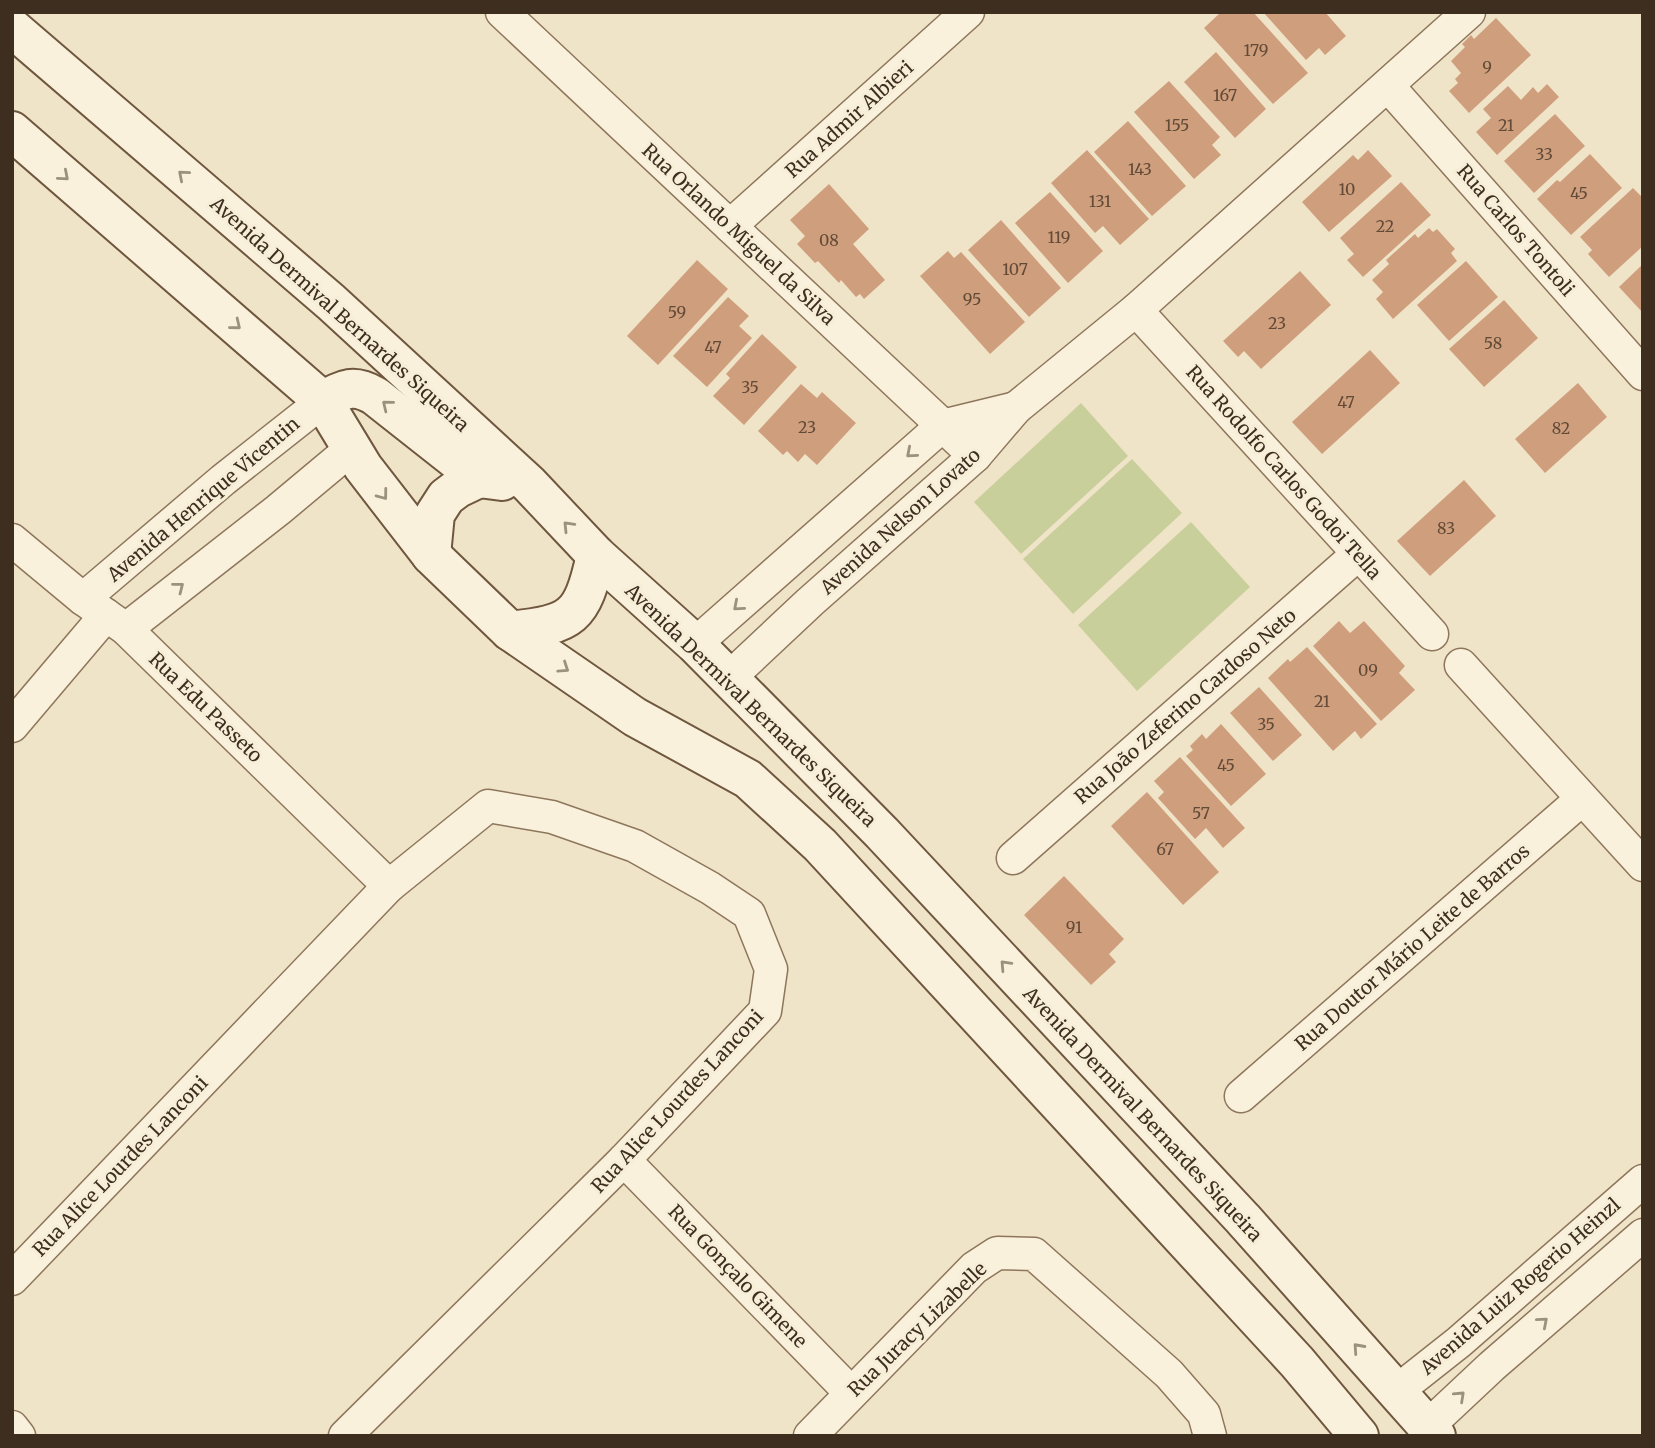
<svg xmlns="http://www.w3.org/2000/svg" width="1655" height="1448" viewBox="0 0 1655 1448" font-family="Merriweather,serif">
<style>
.green{fill:#c9cf9b}
.building{fill:#cf9f7d}
.lines{fill:none;stroke-linecap:round;stroke-linejoin:round}
.minor-casing{stroke:#8d765c;stroke-width:35}
.secondary-casing{stroke:#6f573f;stroke-width:42}
.minor{stroke:#faf1dc;stroke-width:32}
.secondary{stroke:#faf1dc;stroke-width:38}
.oneway{stroke:#9c907e}
.labels{text-anchor:middle;stroke-width:6;stroke-linejoin:round;paint-order:stroke}
.number-label{font-size:16px;fill:#624a37}
.street-label{font-size:19px;fill:#3d2e20;stroke:#f7eed8}
</style>
<rect width="100%" height="100%" fill="#f0e4c8"/>
<g class="green">
<path d="M1081,403L1128,456L1021,554L974,502Z"/>
<path d="M1132,459L1182,513L1073,614L1023,559Z"/>
<path d="M1191,522L1250,587L1137,691L1078,625Z"/>
</g>
<g class="building">
<path d="M1221,12H1253L1308,73L1273,104L1204,28Z"/>
<path d="M1263,12H1325L1346,36L1325,55L1319,48L1306,60Z"/>
<path d="M1496,18L1531,55L1469,113L1449,91L1458,83L1455,79L1461,73L1451,61L1465,47L1462,44L1471,35L1474,39Z"/>
<path d="M1216,52L1266,109L1235,138L1184,82Z"/>
<path d="M1169,81L1220,137L1212,145L1221,155L1194,179L1134,112Z"/>
<path d="M1547,84L1559,97L1497,155L1476,132L1491,118L1483,109L1508,86L1521,100L1533,87L1538,93Z"/>
<path d="M1555,114L1585,146L1534,193L1504,161Z"/>
<path d="M1128,121L1186,186L1152,216L1094,152Z"/>
<path d="M1087,150L1149,219L1120,245L1103,226L1095,233L1051,183Z"/>
<path d="M1368,150L1392,176L1329,232L1302,202L1353,155L1358,160Z"/>
<path d="M1590,154L1622,188L1571,235L1537,199L1557,180L1560,182Z"/>
<path d="M1401,182L1431,215L1363,277L1347,260L1354,254L1340,238Z"/>
<path d="M829,184L869,229L853,244L885,280L864,299L860,294L856,297L841,280L839,283L818,261L815,263L797,244L805,236L790,220Z"/>
<path d="M1633,188L1643,198V246L1609,277L1588,254L1592,250L1580,237Z"/>
<path d="M1050,192L1103,251L1068,283L1015,223Z"/>
<path d="M1001,220L1061,288L1029,317L968,250Z"/>
<path d="M1429,228L1433,232L1437,229L1455,249L1451,253L1457,261L1393,319L1376,299L1383,292L1372,280L1389,264L1386,260L1415,234L1418,238Z"/>
<path d="M948,251L954,258L961,252L1025,322L990,354L920,276Z"/>
<path d="M697,260L728,289L658,365L627,336Z"/>
<path d="M1466,261L1498,297L1449,341L1417,305Z"/>
<path d="M1643,264V313L1619,287Z"/>
<path d="M1300,271L1331,305L1261,369L1244,351L1238,357L1223,341Z"/>
<path d="M728,297L749,316L739,326L752,338L707,387L673,356Z"/>
<path d="M1504,300L1538,338L1484,387L1449,349Z"/>
<path d="M762,334L797,367L744,425L713,396L730,378L726,374Z"/>
<path d="M1370,350L1400,383L1322,454L1292,422Z"/>
<path d="M1578,383L1607,417L1545,473L1515,439Z"/>
<path d="M801,384L817,398L822,392L856,423L817,465L805,454L798,462L787,451L783,455L758,431Z"/>
<path d="M1464,480L1496,516L1430,576L1397,541Z"/>
<path d="M1339,621L1350,633L1364,621L1405,666L1399,673L1415,690L1381,721L1313,646Z"/>
<path d="M1307,647L1377,724L1361,739L1355,731L1333,751L1268,678L1288,659L1290,662Z"/>
<path d="M1259,687L1302,735L1273,761L1230,713Z"/>
<path d="M1221,724L1266,774L1231,806L1186,756L1193,750L1190,746L1202,734L1206,739Z"/>
<path d="M1180,757L1245,828L1223,848L1206,828L1195,839L1158,798L1164,792L1154,781Z"/>
<path d="M1147,792L1219,872L1183,905L1111,826Z"/>
<path d="M1064,876L1124,939L1109,954L1116,962L1091,985L1024,915Z"/>
</g>
<g class="lines">
<defs>
<g id="minor">
<path d="M502,12L975,456"/>
<path d="M1389,87L1643,374"/>
<path d="M730,226L968,12"/>
<path d="M1136,310L1432,634"/>
<path d="M12,540L83,599L126,629L389,886"/>
<path d="M83,599L223,480L323,401"/>
<path d="M126,629L278,510L351,449"/>
<path d="M695,644L942,426L1016,408"/>
<path d="M1461,665L1643,865"/>
<path d="M728,679L810,602L975,456L1016,408L1136,310L1469,12"/>
<path d="M12,726L106,615"/>
<path d="M1013,858L1358,554"/>
<path d="M1241,1096L1582,799"/>
<path d="M624,1160L851,1393"/>
<path d="M12,1279L389,886L488,806L552,817L635,846L710,888L749,914L771,969L765,1011L624,1160L345,1436"/>
<path d="M1397,1391L1459,1342L1643,1181"/>
<path d="M1428,1426L1492,1366L1643,1235"/>
<path d="M12,1427L19,1436"/>
<path d="M810,1436L974,1268L997,1253L1034,1254L1169,1374L1204,1414L1210,1436"/>
</g>
<g id="secondary">
<path d="M12,28L331,302L529,484L596,555L695,644L882,833L1243,1219L1436,1436"/>
<path d="M12,131L323,401L363,467L431,555L510,631L635,717L748,779L820,845L1297,1362L1359,1436"/>
<path d="M323,401C344,389 353,383 375,396L479,478"/>
<path d="M431,555L435,514L446,497L458,488L479,478L502,481"/>
<path d="M510,631C573,624 582,618 596,555"/>
</g>
</defs>
<use href="#minor" class="minor-casing"/>
<use href="#secondary" class="secondary-casing"/>
<use href="#minor" class="minor"/>
<use href="#secondary" class="secondary"/>
</g>
<defs><path id="oneway-chevron" d="M-2-3.5L2.5 0L-2 3.5" fill="none" stroke-width="1.6" stroke-linecap="round" stroke-linejoin="round" transform="scale(1.75)"/></defs>
<g class="oneway">
<use href="#oneway-chevron" transform="translate(183 175) rotate(-139)"/>
<use href="#oneway-chevron" transform="translate(64 176) rotate(41)"/>
<use href="#oneway-chevron" transform="translate(236 325) rotate(39)"/>
<use href="#oneway-chevron" transform="translate(387 405) rotate(-141)"/>
<use href="#oneway-chevron" transform="translate(911 453) rotate(139)"/>
<use href="#oneway-chevron" transform="translate(383 495) rotate(53)"/>
<use href="#oneway-chevron" transform="translate(568 526) rotate(-134)"/>
<use href="#oneway-chevron" transform="translate(179 587) rotate(-38)"/>
<use href="#oneway-chevron" transform="translate(738 606) rotate(139)"/>
<use href="#oneway-chevron" transform="translate(564 668) rotate(34)"/>
<use href="#oneway-chevron" transform="translate(1005 965) rotate(-133)"/>
<use href="#oneway-chevron" transform="translate(1543 1322) rotate(-41)"/>
<use href="#oneway-chevron" transform="translate(1358 1348) rotate(-132)"/>
<use href="#oneway-chevron" transform="translate(1460 1396) rotate(-43)"/>
</g>
<g class="labels">
<g class="number-label">
<text x="1256" y="56">179</text>
<text x="1487" y="73">9</text>
<text x="1225" y="101">167</text>
<text x="1177" y="131">155</text>
<text x="1506" y="131">21</text>
<text x="1544" y="160">33</text>
<text x="1140" y="175">143</text>
<text x="1347" y="195">10</text>
<text x="1579" y="199">45</text>
<text x="1100" y="207">131</text>
<text x="1385" y="232">22</text>
<text x="1059" y="243">119</text>
<text x="829" y="246">08</text>
<text x="1015" y="275">107</text>
<text x="972" y="305">95</text>
<text x="677" y="318">59</text>
<text x="1277" y="329">23</text>
<text x="1493" y="349">58</text>
<text x="713" y="353">47</text>
<text x="750" y="393">35</text>
<text x="1346" y="408">47</text>
<text x="807" y="433">23</text>
<text x="1561" y="434">82</text>
<text x="1446" y="534">83</text>
<text x="1368" y="676">09</text>
<text x="1322" y="707">21</text>
<text x="1266" y="730">35</text>
<text x="1226" y="771">45</text>
<text x="1201" y="819">57</text>
<text x="1165" y="855">67</text>
<text x="1074" y="933">91</text>
</g>
<g class="street-label">
<text transform="translate(849 119) rotate(-42)" y="7">Rua Admir Albieri</text>
<text transform="translate(1516 230) rotate(49)" y="7">Rua Carlos Tontoli</text>
<text transform="translate(739 234) rotate(43)" y="7">Rua Orlando Miguel da Silva</text>
<text transform="translate(340 314) rotate(42)" y="7">Avenida Dermival Bernardes Siqueira</text>
<text transform="translate(1284 472) rotate(48)" y="7">Rua Rodolfo Carlos Godoi Tella</text>
<text transform="translate(203 499) rotate(-40)" y="7">Avenida Henrique Vicentin</text>
<text transform="translate(900 521) rotate(-42)" y="7">Avenida Nelson Lovato</text>
<text transform="translate(751 705) rotate(44)" y="7">Avenida Dermival Bernardes Siqueira</text>
<text transform="translate(1185 706) rotate(-41)" y="7">Rua João Zeferino Cardoso Neto</text>
<text transform="translate(206 707) rotate(44)" y="7">Rua Edu Passeto</text>
<text transform="translate(1412 947) rotate(-41)" y="7">Rua Doutor Mário Leite de Barros</text>
<text transform="translate(677 1101) rotate(-47)" y="7">Rua Alice Lourdes Lanconi</text>
<text transform="translate(1143 1114) rotate(47)" y="7">Avenida Dermival Bernardes Siqueira</text>
<text transform="translate(120 1166) rotate(-46)" y="7">Rua Alice Lourdes Lanconi</text>
<text transform="translate(738 1276) rotate(46)" y="7">Rua Gonçalo Gimene</text>
<text transform="translate(1520 1286) rotate(-41)" y="7">Avenida Luiz Rogerio Heinzl</text>
<text transform="translate(917 1329) rotate(-44)" y="7">Rua Juracy Lizabelle</text>
</g>
</g>
<rect width="1655" height="1448" fill="none" stroke="#3d2e20" stroke-width="28"/>
</svg>
